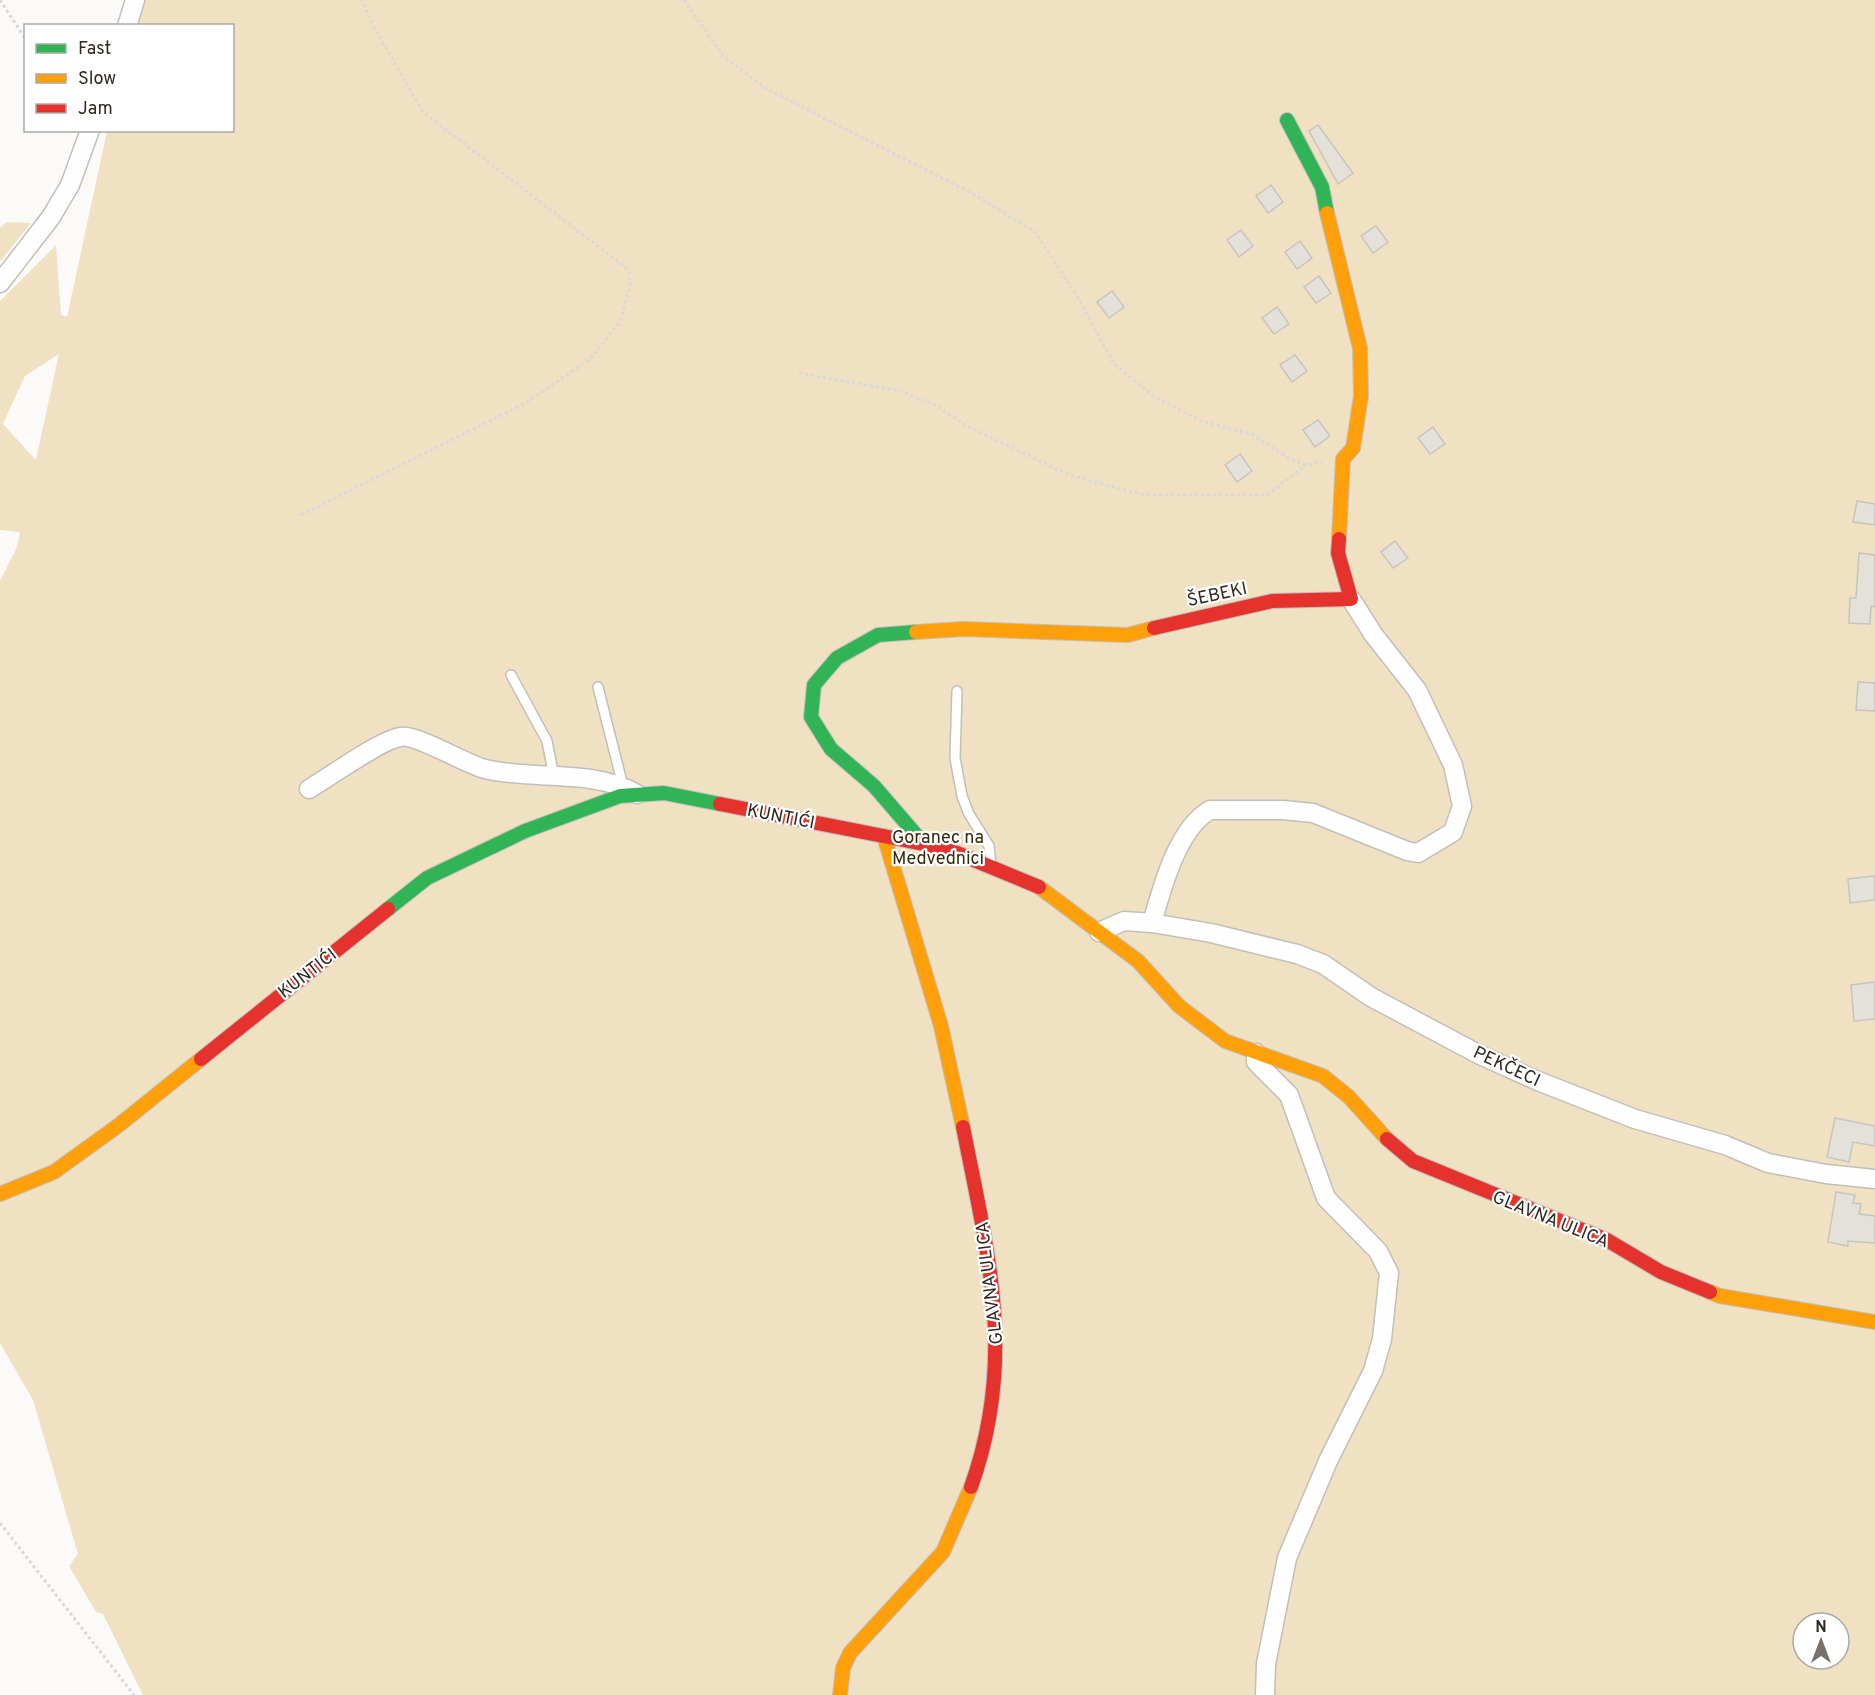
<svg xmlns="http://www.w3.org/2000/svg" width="1875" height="1695" viewBox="0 0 1875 1695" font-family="Overpass,sans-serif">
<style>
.green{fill:#f0e1c2;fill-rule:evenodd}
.building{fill:#e4e1db;stroke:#c7c4be;stroke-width:1.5}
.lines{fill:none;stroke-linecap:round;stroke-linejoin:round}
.lane-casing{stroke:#c2bfb9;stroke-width:12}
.street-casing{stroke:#c2bfb9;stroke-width:21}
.fast-casing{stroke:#c2bfb9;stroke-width:16}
.slow-casing{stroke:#c2bfb9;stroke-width:16}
.jam-casing{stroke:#c2bfb9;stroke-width:16}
.path{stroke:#dad9d8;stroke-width:3;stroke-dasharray:3 3;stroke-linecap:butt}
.lane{stroke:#fffefe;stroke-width:9}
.street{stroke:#fffefe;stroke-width:18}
.fast{stroke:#30b455;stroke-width:14}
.slow{stroke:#ff9f0a;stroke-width:14}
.jam{stroke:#e5322d;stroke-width:14}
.labels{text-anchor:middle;stroke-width:4.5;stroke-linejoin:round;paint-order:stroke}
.street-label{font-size:18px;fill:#2e291f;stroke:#fff}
.park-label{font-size:18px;fill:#372907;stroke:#fff}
</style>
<rect width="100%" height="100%" fill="#fcfaf8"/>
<g class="green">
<path d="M135,0H1875V1695H143L103,1614L96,1612L69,1566L78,1554L33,1400L0,1343V581L17,547L20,532L0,530V301L56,245L61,315L67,317L107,131L232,130V26L130,25ZM59,354L36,459H35L3,424L25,376ZM1803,1623H1839V1659H1803Z"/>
<path d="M6,222L31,223L0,262V228Z"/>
</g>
<g class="building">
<path d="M1318,125L1353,173L1338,184L1309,131Z"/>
<path d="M1271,185L1283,202L1268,213L1256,196Z"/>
<path d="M1376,226L1388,242L1373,253L1361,236Z"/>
<path d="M1241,230L1253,246L1239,257L1227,240Z"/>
<path d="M1300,241L1312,258L1297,269L1285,252Z"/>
<path d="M1319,276L1331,293L1316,303L1304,287Z"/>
<path d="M1112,291L1124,307L1109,318L1097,302Z"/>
<path d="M1277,307L1289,324L1274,334L1262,318Z"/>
<path d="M1295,355L1307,371L1292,382L1280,365Z"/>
<path d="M1318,420L1330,436L1315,447L1303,430Z"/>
<path d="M1433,427L1445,444L1430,454L1418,438Z"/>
<path d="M1240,454L1252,471L1237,482L1225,465Z"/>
<path d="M1857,501L1875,504V525L1853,522Z"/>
<path d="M1395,541L1408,558L1393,568L1381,552Z"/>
<path d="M1859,553L1875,555V607L1871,606L1870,624L1849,623L1850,598H1856Z"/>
<path d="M1858,682L1875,683V711L1856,710Z"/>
<path d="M1875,876V900L1850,903L1848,879Z"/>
<path d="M1875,982V1019L1854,1021L1851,985Z"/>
<path d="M1835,1118L1875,1126V1146L1853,1142L1849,1162L1827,1157Z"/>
<path d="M1836,1192L1855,1195L1853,1203L1861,1204L1859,1214L1875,1216V1243L1848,1241V1246L1828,1242Z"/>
</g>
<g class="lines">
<defs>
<g id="lane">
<path d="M511,675L547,741L554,777"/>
<path d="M598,687L623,786"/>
<path d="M957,691L955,758L962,796L969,814L989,846L991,865"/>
</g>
<g id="street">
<path d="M127,26L135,0"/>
<path d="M0,283L51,217L70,185L90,130"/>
<path d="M309,789C331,776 379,741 400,737C415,733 465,764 485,769C534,781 592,768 637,794"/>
<path d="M1152,923C1162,888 1177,829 1210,810H1283L1313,813L1407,851L1418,853L1453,832L1462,806L1453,765L1417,690L1373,634L1351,599"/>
<path d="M1099,932L1124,921L1152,923L1211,933L1297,954L1323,964L1371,997L1480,1055L1538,1081L1635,1119L1725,1145L1768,1163L1826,1174L1875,1179"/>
<path d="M1256,1053V1062L1289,1095L1326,1198L1378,1251L1389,1273L1382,1339L1373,1371L1328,1461L1287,1558L1266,1664L1265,1695"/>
</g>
<g id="fast">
<path d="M1287,120L1322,187L1327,213"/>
<path d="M916,632L878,635L837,658L814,685L811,717L831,749L874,786L924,844"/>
<path d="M388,909L427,878L525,831L620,796L664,793L720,804"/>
</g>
<g id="slow">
<path d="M1327,213L1360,348L1361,396L1353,448L1343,459L1339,539"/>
<path d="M916,632L964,629L1128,635L1154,628"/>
<path d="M884,836L941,1026L963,1127"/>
<path d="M1039,887L1138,961L1179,1006L1225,1041L1323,1076L1349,1097L1387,1139"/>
<path d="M0,1194L54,1172L119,1125L201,1059"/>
<path d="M1710,1292L1720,1296L1875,1322"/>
<path d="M840,1695L843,1668L850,1653L943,1552L971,1487"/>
</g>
<g id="jam">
<path d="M1154,628L1272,601L1351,599L1338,553L1339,539"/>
<path d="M720,804L924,844L957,853L1039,887"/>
<path d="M201,1059L388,909"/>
<path d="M963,1127C988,1255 1017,1358 971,1487"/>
<path d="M1387,1139L1413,1161L1607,1240L1661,1272L1710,1292"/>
</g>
</defs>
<use href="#lane" class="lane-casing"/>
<use href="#street" class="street-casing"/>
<use href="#fast" class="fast-casing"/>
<use href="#slow" class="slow-casing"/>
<use href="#jam" class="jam-casing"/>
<g class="path">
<path d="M0,0L26,40"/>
<path d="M684,0L723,56L765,88L975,195L1035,232L1079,299L1114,364L1156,398L1201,421L1252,434L1289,459L1306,465L1322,462"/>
<path d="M799,373L900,391L935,405L967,426L1069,475L1144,495H1267L1306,465"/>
<path d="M301,515L526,403L590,359L620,322L630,287L629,270L423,112L372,24L362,0"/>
<path d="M0,1523L134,1695"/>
</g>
<use href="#lane" class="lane"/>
<use href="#street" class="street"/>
<use href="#fast" class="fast"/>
<use href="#slow" class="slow"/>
<use href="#jam" class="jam"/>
</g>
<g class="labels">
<g class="street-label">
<text transform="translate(1217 594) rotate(-12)" y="6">ŠEBEKI</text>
<text transform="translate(781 816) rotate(11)" y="6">KUNTIĆI</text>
<text transform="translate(307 973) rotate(-38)" y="6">KUNTIĆI</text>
<text transform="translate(1507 1066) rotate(25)" y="6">PEKČECI</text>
<text transform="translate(1551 1219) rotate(22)" y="6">GLAVNA ULICA</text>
<text transform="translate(989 1283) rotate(-97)" y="6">GLAVNA ULICA</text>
</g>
<g class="park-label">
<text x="938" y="843">Goranec na<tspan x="938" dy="21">Medvednici</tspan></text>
</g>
</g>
<rect x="24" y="24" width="210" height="108" fill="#ffffff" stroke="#aba9a5" stroke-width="1.5"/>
<rect x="36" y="44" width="30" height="9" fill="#30b455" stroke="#aba9a5" stroke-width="1.5"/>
<text x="78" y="54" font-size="18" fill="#2e291f">Fast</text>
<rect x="36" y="74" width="30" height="9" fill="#ff9f0a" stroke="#aba9a5" stroke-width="1.5"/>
<text x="78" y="84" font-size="18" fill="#2e291f">Slow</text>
<rect x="36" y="104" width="30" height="9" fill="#e5322d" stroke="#aba9a5" stroke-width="1.5"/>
<text x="78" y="114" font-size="18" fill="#2e291f">Jam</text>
<g transform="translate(1821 1641)"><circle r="28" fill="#ffffff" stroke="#aba9a5" stroke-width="1.5"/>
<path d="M0-4.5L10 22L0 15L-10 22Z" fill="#76726b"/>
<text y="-9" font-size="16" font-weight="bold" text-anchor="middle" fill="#2e291f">N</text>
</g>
</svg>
